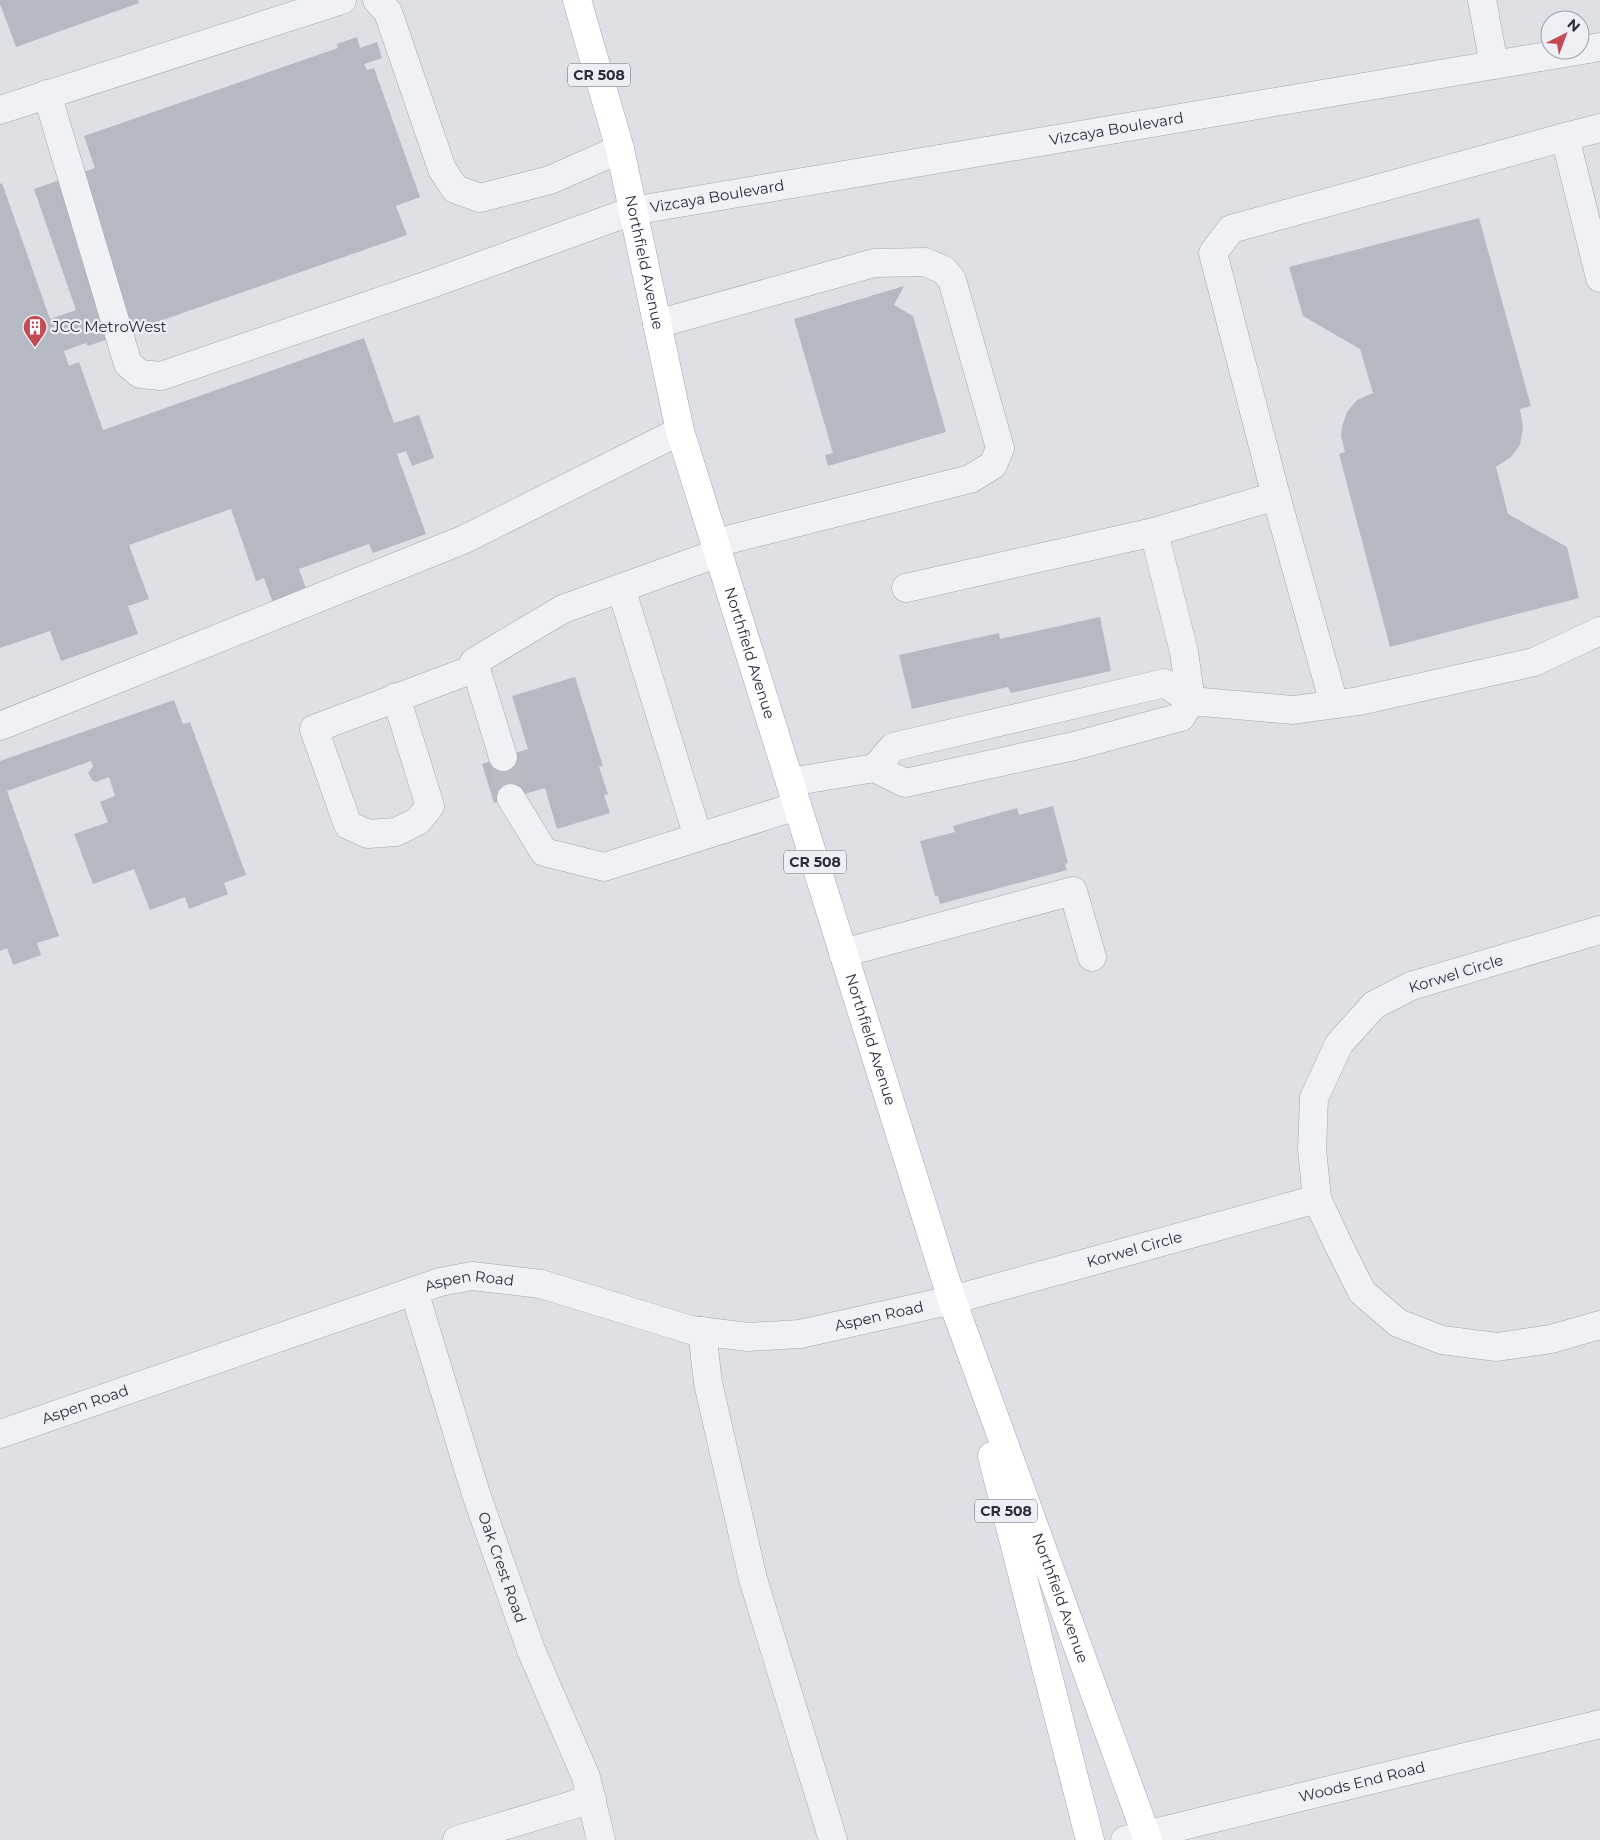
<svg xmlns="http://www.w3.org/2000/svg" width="1600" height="1840" viewBox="0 0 1600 1840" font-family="Montserrat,sans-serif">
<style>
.building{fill:#b5b9c3}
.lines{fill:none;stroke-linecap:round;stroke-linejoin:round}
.minor-tunnel{stroke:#babcc4;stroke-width:28;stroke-dasharray:28 14;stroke-linecap:butt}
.minor-casing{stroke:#a4a7b0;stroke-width:29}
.major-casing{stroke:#9ea4b1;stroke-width:29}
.minor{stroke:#f0f1f5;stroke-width:28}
.major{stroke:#fff;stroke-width:28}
.labels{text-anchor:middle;stroke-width:4.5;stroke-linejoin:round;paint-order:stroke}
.shield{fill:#edeff4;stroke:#636873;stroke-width:1}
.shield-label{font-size:14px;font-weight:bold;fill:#282e3c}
.street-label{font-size:15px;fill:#282e3c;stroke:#edeff4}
.poi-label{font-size:15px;fill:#282e3c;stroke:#edeff4;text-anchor:start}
</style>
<rect width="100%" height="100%" fill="#dee0e6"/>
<g class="building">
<path d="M0,0H138L139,3L16,47L0,4Z"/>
<path d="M357,37L360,48L377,42L382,58L364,64L367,70L374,68L420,197L396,206L407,235L88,346L86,343L64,351L69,366L79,362L103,430L364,338L394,423L419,415L434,458L412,466L406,451L397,454L426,534L373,553L369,544L299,569L307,591L273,603L264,578L256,581L231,509L129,545L149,599L128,606L138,634L61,661L50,631L0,648V184L2,183L50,319L76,310L34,189L95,168L84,136L338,48L337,44Z"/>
<path d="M1479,218L1531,406L1520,409L1523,427L1520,445L1511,457L1496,467L1508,514L1567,547L1579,598L1390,647L1339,454L1345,452L1341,436L1342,427L1347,412L1357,400L1373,393L1360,349L1303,316L1289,267Z"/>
<path d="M904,286L894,305L913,316L946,432L828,466L825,455L833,453L794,319Z"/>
<path d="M1100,617L1111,671L1011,693L1008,687L912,709L899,655L999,633L1000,639Z"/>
<path d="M575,677L603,766L599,767L608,794L604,795L610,813L557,829L545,788L494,803L482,764L528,749L512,696Z"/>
<path d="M174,700L183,724L190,722L246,875L224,883L228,894L189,909L185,897L150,910L134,869L93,884L74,834L108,822L100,802L115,796L109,777L96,782L92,780L88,773L93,766L91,761L7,791L59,936L37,943L41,955L13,965L7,948L0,951V761Z"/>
<path d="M1053,806L1068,863L1065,864L1067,870L940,904L938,896H935L920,841L955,832L953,826L1017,808L1019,815Z"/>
</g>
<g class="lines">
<path class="minor-tunnel" d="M503,757L511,798"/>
<defs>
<g id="minor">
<path d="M377,0L388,12L442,169L455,189L480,198L550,180L620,149"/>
<path d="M1482,0L1494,65"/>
<path id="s1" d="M47,94L128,364L140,374L161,376L428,285L632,211L1600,47"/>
<path d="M0,110L342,0"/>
<path d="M1565,137L1600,128"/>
<path d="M657,324L874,263L925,262L944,270L952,280L1000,448L993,465L970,479L715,543"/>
<path d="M1276,496L1334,704"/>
<path d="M621,588L698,837"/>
<path d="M906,588L1154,532L1276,496L1213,253L1231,229L1565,137L1600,278"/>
<path d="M396,697L430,806L418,821L396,832L368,834L348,825L314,729L476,668"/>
<path d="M0,726L465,539L680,431"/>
<path d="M503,757L474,662L563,609L718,553"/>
<path d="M875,768L893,747L1165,683L1191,701L1293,710L1359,701L1534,662L1600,631"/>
<path d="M790,782L875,768L905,783L1074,746L1181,717L1191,701L1184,652L1154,532"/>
<path d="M511,798L544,852L604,867L797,806"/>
<path d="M1600,930L1411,986L1374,1005L1339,1044L1314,1098L1312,1149L1317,1199L1338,1244L1362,1292L1398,1323L1442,1340L1497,1347L1551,1339L1600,1325"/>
<path d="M843,953L1073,891L1092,957"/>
<path id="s2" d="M414,1291L476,1494L531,1650L586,1777L601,1840"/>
<path d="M702,1331L708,1383L753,1579L833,1840"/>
<path id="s3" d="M0,1434L414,1291L440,1282L472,1276L541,1284L691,1330L748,1337L800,1334L952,1300L1317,1199"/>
<path d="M457,1840L592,1799"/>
<path id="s4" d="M1125,1840L1600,1724"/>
</g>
<g id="major">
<path id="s5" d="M577,0L620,149L680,431L952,1300L1148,1840"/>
<path d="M992,1456L1090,1840"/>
</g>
</defs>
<use href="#minor" class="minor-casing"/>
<use href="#major" class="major-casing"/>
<use href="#minor" class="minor"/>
<use href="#major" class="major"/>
</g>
<defs>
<symbol id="building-pin" viewBox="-11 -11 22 30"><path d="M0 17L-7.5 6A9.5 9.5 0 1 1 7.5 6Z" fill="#c44a53" stroke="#edeff4"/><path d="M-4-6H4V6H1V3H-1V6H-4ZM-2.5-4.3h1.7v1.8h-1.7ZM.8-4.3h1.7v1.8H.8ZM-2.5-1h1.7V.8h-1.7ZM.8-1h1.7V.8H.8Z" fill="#fff"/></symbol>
</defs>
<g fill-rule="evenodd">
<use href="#building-pin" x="21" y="313" width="28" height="38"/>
</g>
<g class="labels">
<g class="shield">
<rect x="568" y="63.5" width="62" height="23" rx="4"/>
<rect x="784" y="850.5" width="62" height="23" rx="4"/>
<rect x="975" y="1499.5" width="62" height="23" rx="4"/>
</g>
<g class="shield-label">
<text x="599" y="80">CR 508</text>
<text x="815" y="867">CR 508</text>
<text x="1006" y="1516">CR 508</text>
</g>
<g class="street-label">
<text dy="5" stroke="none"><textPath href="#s1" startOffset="1309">Vizcaya Boulevard</textPath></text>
<text dy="5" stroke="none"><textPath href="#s1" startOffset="904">Vizcaya Boulevard</textPath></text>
<text dy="5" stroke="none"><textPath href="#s5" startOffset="271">Northfield Avenue</textPath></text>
<text dy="5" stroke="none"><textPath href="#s5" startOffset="676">Northfield Avenue</textPath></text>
<text transform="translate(1456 974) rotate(-17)" y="5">Korwel Circle</text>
<text dy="5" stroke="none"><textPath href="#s5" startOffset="1081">Northfield Avenue</textPath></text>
<text dy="5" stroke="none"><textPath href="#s3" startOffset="1179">Korwel Circle</textPath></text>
<text dy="5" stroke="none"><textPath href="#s3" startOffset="495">Aspen Road</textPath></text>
<text dy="5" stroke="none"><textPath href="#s3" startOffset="915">Aspen Road</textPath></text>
<text dy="5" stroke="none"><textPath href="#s3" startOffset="90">Aspen Road</textPath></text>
<text dy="5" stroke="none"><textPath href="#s2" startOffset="290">Oak Crest Road</textPath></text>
<text dy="5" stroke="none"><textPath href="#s5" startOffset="1671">Northfield Avenue</textPath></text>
<text dy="5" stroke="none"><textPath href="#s4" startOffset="244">Woods End Road</textPath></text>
</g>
<g class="poi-label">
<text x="52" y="332">JCC MetroWest</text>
</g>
</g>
<g transform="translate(1565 35) rotate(42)"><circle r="24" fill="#edeff4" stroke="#9ea2aa"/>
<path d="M0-4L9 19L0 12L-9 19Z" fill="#c44a53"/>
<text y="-8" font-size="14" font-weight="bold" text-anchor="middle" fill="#282e3c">N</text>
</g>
</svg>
